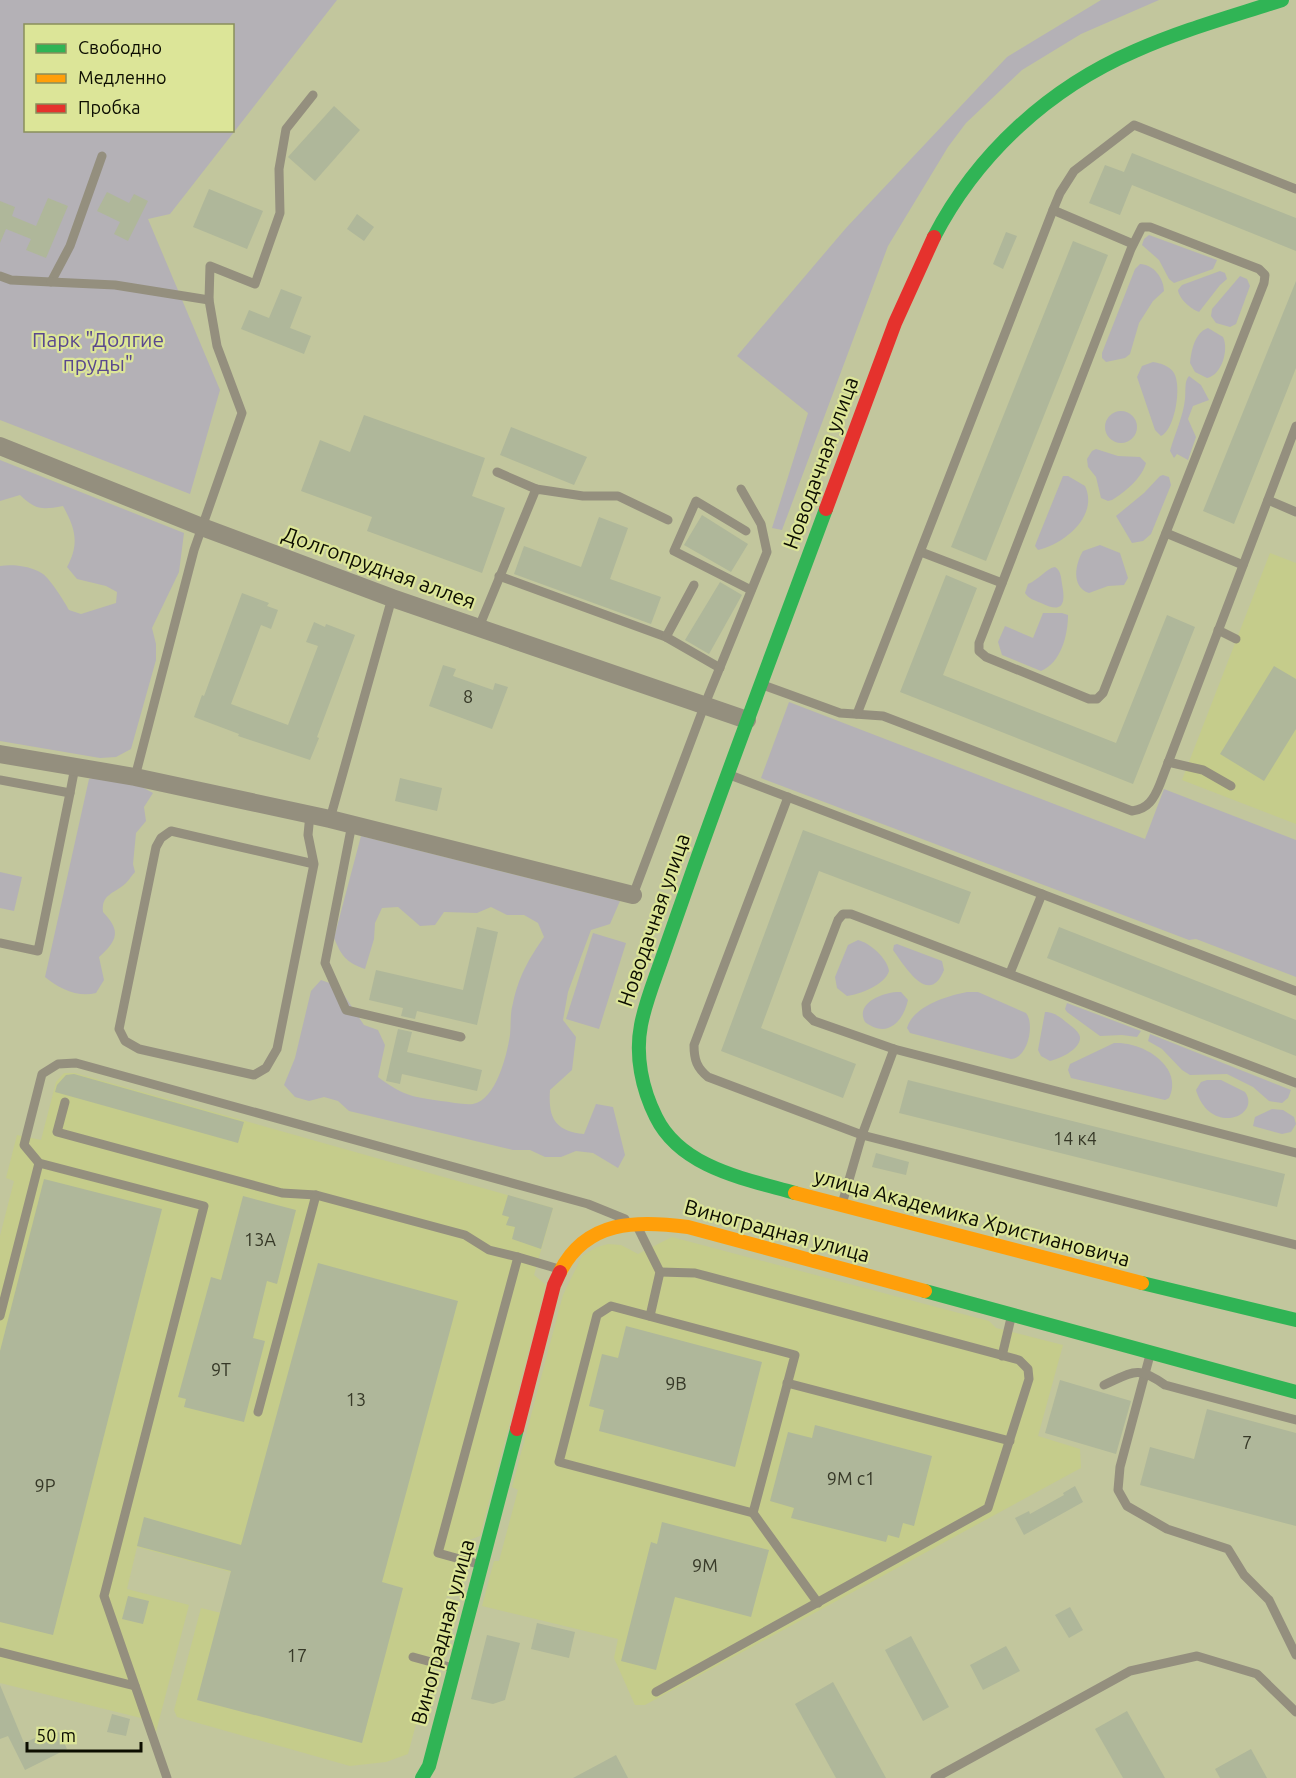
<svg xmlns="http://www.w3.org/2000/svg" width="1296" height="1778" viewBox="0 0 1296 1778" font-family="Ubuntu,sans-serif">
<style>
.built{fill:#c5cc8b}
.green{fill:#b4b1b6;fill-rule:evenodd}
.building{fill:#afb79a}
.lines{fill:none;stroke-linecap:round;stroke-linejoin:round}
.lane{stroke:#948f7e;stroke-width:9}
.street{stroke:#948f7e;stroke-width:18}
.fast{stroke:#30b455;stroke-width:14}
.slow{stroke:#ff9f0a;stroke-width:14}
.jam{stroke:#e5322d;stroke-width:14}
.labels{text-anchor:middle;stroke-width:4.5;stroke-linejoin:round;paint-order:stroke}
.number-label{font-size:18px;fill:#363827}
.park-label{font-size:21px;fill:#5a488e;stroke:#dce598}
.street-label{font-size:21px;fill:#0c0d00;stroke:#dce598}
</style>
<rect width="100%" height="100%" fill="#c2c69d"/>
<g class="built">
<path d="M1270,553L1296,563V824L1182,780Z"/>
<path d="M64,1073H75L553,1208L534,1275L546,1285L480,1536L461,1543L446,1599L449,1601L408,1754L386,1762L350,1766L177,1717L174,1710L201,1608L221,1613L231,1572L137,1547L127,1589L189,1605L156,1732L145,1719L0,1683V1236L14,1181L6,1178L17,1135L41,1140L56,1082Z"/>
<path d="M672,1237L989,1321L996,1328L1063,1345L1038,1436L1080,1449L1081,1468L645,1705H635L614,1658L618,1639L482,1606L494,1561H499L518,1490L512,1487L563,1295L582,1256L597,1247L608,1244L621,1245L638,1254Z"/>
</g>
<g class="green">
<path d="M0,0H337L170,214L148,219L220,390L190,494L0,420ZM26,26H232V130H26Z"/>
<path d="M1101,0H1159L1081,34L1022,70L966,123L948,147L888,246L782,530L772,528L808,413L737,356L846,228L1007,57Z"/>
<path d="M1149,235L1217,260L1213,269L1174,283L1169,279L1159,260L1142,245L1144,239Z"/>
<path d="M1140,264C1153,264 1164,278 1164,291L1153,301L1139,323L1130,354L1125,358L1106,362L1102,358V353L1135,269Z"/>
<path d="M1220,271L1225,273L1227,279L1220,285L1199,312C1191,309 1179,299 1178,290L1182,285Z"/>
<path d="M1240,276L1247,279L1250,286L1236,324L1230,327L1216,323L1211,316L1212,309Z"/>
<path d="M1208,328L1223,337C1229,349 1222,375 1207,378L1195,372L1190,363C1191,351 1195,332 1208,328Z"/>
<path d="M1153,362C1160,363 1170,366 1174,373C1182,386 1175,430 1161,436L1155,430L1137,377L1142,366Z"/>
<path d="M1189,376L1201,385L1209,400L1193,406L1188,419L1196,437L1188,460L1177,454L1174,458L1170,451C1175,433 1183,417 1185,399C1186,390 1184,382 1189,376Z"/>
<circle cx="1121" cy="427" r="16"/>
<path d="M1096,449L1118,456L1140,457L1146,463C1142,478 1125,492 1112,500L1108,501L1101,498L1096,477L1088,467L1087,459L1092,451Z"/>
<path d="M0,460L184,533L179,572L152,628L156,644V660L131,749L116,757L100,758L0,741V566C13,564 31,566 43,574C51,580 64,601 69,610L81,614L116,603L117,592L106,586L77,579L67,567C80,543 75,528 63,506C41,510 36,510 20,495L0,501Z"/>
<path d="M1163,475L1169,477L1171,485L1151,534L1143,541L1132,543L1116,516L1144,493L1160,476Z"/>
<path d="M1063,476H1068L1085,486C1099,516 1064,544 1038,550L1035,546L1036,543Z"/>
<path d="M1100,545L1120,553L1128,578L1124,585L1108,586L1089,593C1071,587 1075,564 1083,551Z"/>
<path d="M1055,567C1061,571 1061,577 1062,584C1066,604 1063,614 1041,603C1034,600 1029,599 1025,593L1028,584C1038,580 1047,568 1055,567Z"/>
<path d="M1043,613H1062L1068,615C1068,635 1061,663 1041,671L1002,655L998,642L1005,626L1033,638Z"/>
<path d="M789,702L1145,839L1164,789L1296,840V977L1196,939L1189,940L761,778Z"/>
<path d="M96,777L140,786L153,793L144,807L146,821L136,833L133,864L135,872C132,875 129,880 126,883C114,894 101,894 103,912C121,931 118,940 99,957L104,980L96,993C78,998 58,988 45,977L89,779Z"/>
<path d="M361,836L620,901L610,924L591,930L568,992L563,1020L576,1037L572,1070L550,1090C548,1118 555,1131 584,1134L596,1104L613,1107L625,1155L618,1168L593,1153L576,1151L561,1157H545L530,1150H513L349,1111L338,1101L324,1097L309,1101L295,1097L284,1085L295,1058L311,991L321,980L338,986L364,1025L378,1030L385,1045L378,1077C402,1095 412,1097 441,1101C451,1102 463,1105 473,1104C496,1100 507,1055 510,1035C511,1024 510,1013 513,1003C519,976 528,960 544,937L538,923L524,915H507L491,907L477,913L444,912L435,925L420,926L398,907L382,908L375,923L374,939L365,969C346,962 342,957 334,938Z"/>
<path d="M0,872L22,877L14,911L0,908Z"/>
<path d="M593,933L626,943L599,1029L566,1019Z"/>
<path d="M858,940C870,943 887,958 889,971C885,985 860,994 847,996L837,988L835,977L848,945Z"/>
<path d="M897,944L942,961L944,970C929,1008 904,965 893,950L894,945Z"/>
<path d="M901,992L908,1000C903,1022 887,1039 865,1022C854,1002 886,991 901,992Z"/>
<path d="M967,992H978L1026,1013C1035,1024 1028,1058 1011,1059L910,1033L907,1028C913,1006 947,996 967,992Z"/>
<path d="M1067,1003L1141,1031L1137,1037L1122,1035L1100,1036L1067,1012L1065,1009Z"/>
<path d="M1045,1012C1054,1012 1060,1017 1066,1022C1071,1026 1079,1031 1080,1037C1081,1049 1060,1059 1050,1061L1041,1056L1038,1050Z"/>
<path d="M1150,1034L1291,1090L1288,1098L1282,1103L1269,1101L1253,1087L1227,1074L1190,1075L1182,1070L1162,1049L1148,1041Z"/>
<path d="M1114,1043C1142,1041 1184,1066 1169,1098L1165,1100L1071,1078L1068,1070L1070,1064Z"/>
<path d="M1207,1080H1221L1245,1092C1262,1116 1210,1137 1196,1090L1201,1082Z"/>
<path d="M1272,1109L1283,1110L1294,1117L1296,1124L1291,1132L1282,1134L1253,1126L1255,1117Z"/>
</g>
<g class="building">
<path d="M334,106L360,130L315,181L288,157Z"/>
<path d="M1132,153L1296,218V251L1132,185L1120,215L1089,203L1105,165L1124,172Z"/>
<path d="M209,189L263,211L247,249L193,227Z"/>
<path d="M107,192L129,203L134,194L148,201L128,241L114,234L120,222L97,211Z"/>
<path d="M48,198L68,206L46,258L26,250L31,239L6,229L0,243V201L15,207L12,216L36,226Z"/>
<path d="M357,214L374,227L364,241L347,229Z"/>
<path d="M1006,232L1017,236L1003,269L993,264Z"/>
<path d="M1073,241L1108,255L986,561L951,547Z"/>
<path d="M1296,281V368L1234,524L1203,511Z"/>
<path d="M281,289L302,297L290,328L311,336L304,354L241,329L249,310L269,318Z"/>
<path d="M364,415L485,458L472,496L505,508L482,573L367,531L372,517L301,491L320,440L350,452Z"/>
<path d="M511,427L587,457L574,485L500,455Z"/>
<path d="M702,515L748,544L731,572L684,545Z"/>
<path d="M599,517L628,528L610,579L661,597L651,624L514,574L524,546L581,567Z"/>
<path d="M946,575L977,588L943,675L1116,743L1167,615L1195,627L1133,784L900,692Z"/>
<path d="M720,582L742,595L709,654L685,640Z"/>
<path d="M242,593L269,603L267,606L278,610L271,629L261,625L231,704L288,725L318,646L306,642L314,622L325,627L326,624L355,635L317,737L319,738L310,760L238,736L239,734L194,717L202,695L204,696Z"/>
<path d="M443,665L456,669L453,676L493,690L495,683L508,687L492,729L429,706Z"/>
<path d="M1274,666L1296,679V729L1264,781L1220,754Z"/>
<path d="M400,778L442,788L437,811L395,801Z"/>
<path d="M803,830L971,892L959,924L819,871L761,1028L856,1064L843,1098L721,1051Z"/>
<path d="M477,927L498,932L477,1025L417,1011L415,1019L401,1016L403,1008L369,1000L376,970L463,990Z"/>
<path d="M1059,927L1296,1020V1056L1047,958Z"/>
<path d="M398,1029L412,1032L407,1052L482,1070L477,1091L402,1074L400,1084L386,1081Z"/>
<path d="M74,1074L244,1122L238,1143L55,1092L57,1085L66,1075Z"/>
<path d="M908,1080L1285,1174L1277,1207L899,1113Z"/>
<path d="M876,1153L909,1162L906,1175L872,1167Z"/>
<path d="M44,1179L162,1209L53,1635L0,1622V1351Z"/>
<path d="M508,1195L553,1208L541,1249L512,1239L515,1227L506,1225L509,1217L502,1215Z"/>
<path d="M243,1196L296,1210L277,1284L267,1281L253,1338L265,1341L244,1422L184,1407L186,1399L178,1397L211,1277L221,1280Z"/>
<path d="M318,1263L458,1301L382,1582L403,1588L362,1743L197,1700L231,1571L137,1546L144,1517L241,1545Z"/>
<path d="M626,1326L762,1362L735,1467L599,1431L604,1410L589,1406L602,1354L618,1358Z"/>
<path d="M1060,1380L1131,1401L1116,1454L1045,1433Z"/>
<path d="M1207,1409L1296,1433V1526L1140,1485L1150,1447L1194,1459Z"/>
<path d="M815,1425L932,1456L914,1526L903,1523L899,1538L888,1535L886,1542L791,1518L794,1508L770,1501L788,1432L812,1438Z"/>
<path d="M1075,1486L1083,1502L1024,1535L1015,1518L1029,1511L1030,1514L1064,1495L1063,1493Z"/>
<path d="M662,1522L769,1550L751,1617L675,1597L656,1670L621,1661L651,1542L657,1544Z"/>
<path d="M128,1596L149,1601L143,1624L122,1619Z"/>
<path d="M1070,1607L1083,1630L1069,1638L1055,1615Z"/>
<path d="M537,1623L575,1632L569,1658L531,1649Z"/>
<path d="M487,1635L520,1643L505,1700L493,1704L471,1699Z"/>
<path d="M911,1636L949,1707L923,1721L885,1650Z"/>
<path d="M1006,1646L1020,1671L983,1690L970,1665Z"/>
<path d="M833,1682L886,1778H836L795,1704Z"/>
<path d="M0,1685L24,1743L46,1733L48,1737L59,1732L67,1749L25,1770L8,1736L0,1739Z"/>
<path d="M1127,1711L1165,1778H1123L1095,1729Z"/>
<path d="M112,1714L130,1719L126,1736L107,1732Z"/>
<path d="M1251,1749L1267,1778H1220L1215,1769Z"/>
<path d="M616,1755L628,1778H573Z"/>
</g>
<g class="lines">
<g class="lane">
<path d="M1053,210L1133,244"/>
<path d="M1142,227H1150L1259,269L1265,275L1264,283L1103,693L1097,699H1089L986,657L979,651V643L1131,249Z"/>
<path d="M0,276L11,280L51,282L70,246L102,156"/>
<path d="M51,282L115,285L209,300"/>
<path d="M497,472L536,489"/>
<path d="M1268,500L1296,512"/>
<path d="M746,531L696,501L674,551L751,590"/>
<path d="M1166,533L1243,565"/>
<path d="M921,552L1002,583"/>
<path d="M499,576L666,637L720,668"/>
<path d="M479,627L536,489L583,496H618L668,520"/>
<path d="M1218,630L1236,639"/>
<path d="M666,637L694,585"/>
<path d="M763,685L840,713L883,716L1132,811C1148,809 1154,799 1160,784L1296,426"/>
<path d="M857,714L1053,210L1060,193L1074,171L1134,125L1296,189"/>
<path d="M1168,762L1203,770L1231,786"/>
<path d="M730,775L1296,991"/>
<path d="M135,777L194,550L242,413L217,346L209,300L210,266L255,284L280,213L279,169L286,129L313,95"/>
<path d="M0,780L70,793L38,951L0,943"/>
<path d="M70,793L75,767"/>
<path d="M788,797L694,1045C694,1060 697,1068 708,1077L862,1135L1296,1245"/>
<path d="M310,814L308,835L314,864L277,1049L266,1068L254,1075L139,1049L125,1041L119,1029L156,847L161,838L171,831L314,864"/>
<path d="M330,819L392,598"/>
<path d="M352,824L325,963L346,1010L461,1037"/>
<path d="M633,895L705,704L767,552L761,524L741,489"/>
<path d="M1010,973L1042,894"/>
<path d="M1296,1083L851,914H843L838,920L806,1004L807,1014L814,1021L894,1049L1296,1153"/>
<path d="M65,1102L57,1132L282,1193L316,1195L465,1235L489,1250L518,1257"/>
<path d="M842,1204L862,1135L894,1049"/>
<path d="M637,1226L660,1272L650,1316"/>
<path d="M611,1306L795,1355L753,1513L559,1462L597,1315Z"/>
<path d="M0,1316L39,1163"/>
<path d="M1150,1355L1120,1467L1118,1490L1127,1506L1167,1529L1228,1549L1244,1575L1269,1600L1296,1655"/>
<path d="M1002,1356L1011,1318"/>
<path d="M787,1383L1010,1441"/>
<path d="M1104,1385C1133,1372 1137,1365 1165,1385L1296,1420"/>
<path d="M258,1412L316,1195"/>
<path d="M753,1513L818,1603"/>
<path d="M478,1564L438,1553L518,1257L559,1269"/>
<path d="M0,1652L135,1686"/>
<path d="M413,1657L453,1668"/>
<path d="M656,1692L988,1508L1029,1379L1028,1369L1019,1360L695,1273L660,1272"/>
<path d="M167,1778L104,1596L204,1206L39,1163L24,1145L42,1074L58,1064L76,1063L588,1204L625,1219"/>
<path d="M935,1778L1130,1671L1197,1656L1257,1674L1296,1712"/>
</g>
<g class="street">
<path d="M0,446L202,527L392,598L747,720"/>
<path d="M0,754L135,777L330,819L633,895"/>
</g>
<g class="fast">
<path d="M934,237C977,154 1049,88 1135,51C1182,30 1233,16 1282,0"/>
<path d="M795,1193C746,1179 681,1168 656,1117C642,1089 635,1056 641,1025C645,1004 653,984 660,964C671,933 682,902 693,870C736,749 781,630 826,509"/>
<path d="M1142,1283L1296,1320"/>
<path d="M925,1291L1296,1392"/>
<path d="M422,1778L429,1766L517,1429"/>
</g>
<g class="slow">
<path d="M795,1193L1142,1283"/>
<path d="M560,1272C586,1220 637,1220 688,1227L925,1291"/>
</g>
<g class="jam">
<path d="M826,509L895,323L934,237"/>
<path d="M517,1429L554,1285L560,1272"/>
</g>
</g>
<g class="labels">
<g class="number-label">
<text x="468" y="703">8</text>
<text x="1075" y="1145">14 к4</text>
<text x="260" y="1246">13А</text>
<text x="221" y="1376">9Т</text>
<text x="676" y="1390">9В</text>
<text x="356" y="1406">13</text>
<text x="1247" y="1449">7</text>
<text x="851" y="1485">9М с1</text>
<text x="45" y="1492">9Р</text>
<text x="705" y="1572">9М</text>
<text x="297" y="1662">17</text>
</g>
<g class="park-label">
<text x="98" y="347">Парк "Долгие<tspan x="98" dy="24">пруды"</tspan></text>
</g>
<g class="street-label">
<text transform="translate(821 463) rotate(-70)" y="7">Новодачная улица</text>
<text transform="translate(379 568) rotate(20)" y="7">Долгопрудная аллея</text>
<text transform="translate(654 920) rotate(-71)" y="7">Новодачная улица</text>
<text transform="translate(972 1218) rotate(15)" y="7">улица Академика Христиановича</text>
<text transform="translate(777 1231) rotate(15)" y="7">Виноградная улица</text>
<text transform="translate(443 1632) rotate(-75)" y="7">Виноградная улица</text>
</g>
</g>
<rect x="24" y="24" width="210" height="108" fill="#dce598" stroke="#898f5b" stroke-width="1.5"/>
<rect x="36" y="44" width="30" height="9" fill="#30b455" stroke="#898f5b" stroke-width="1.5"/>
<text x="78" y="54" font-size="18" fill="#0c0d00">Свободно</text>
<rect x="36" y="74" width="30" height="9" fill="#ff9f0a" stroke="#898f5b" stroke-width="1.5"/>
<text x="78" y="84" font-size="18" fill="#0c0d00">Медленно</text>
<rect x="36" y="104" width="30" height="9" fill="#e5322d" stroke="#898f5b" stroke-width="1.5"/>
<text x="78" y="114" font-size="18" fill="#0c0d00">Пробка</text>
<path d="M27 1742v9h114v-9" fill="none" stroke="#0c0d00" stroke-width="3"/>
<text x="36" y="1742" font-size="18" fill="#0c0d00" stroke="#dce598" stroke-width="4.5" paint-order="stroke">50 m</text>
</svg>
